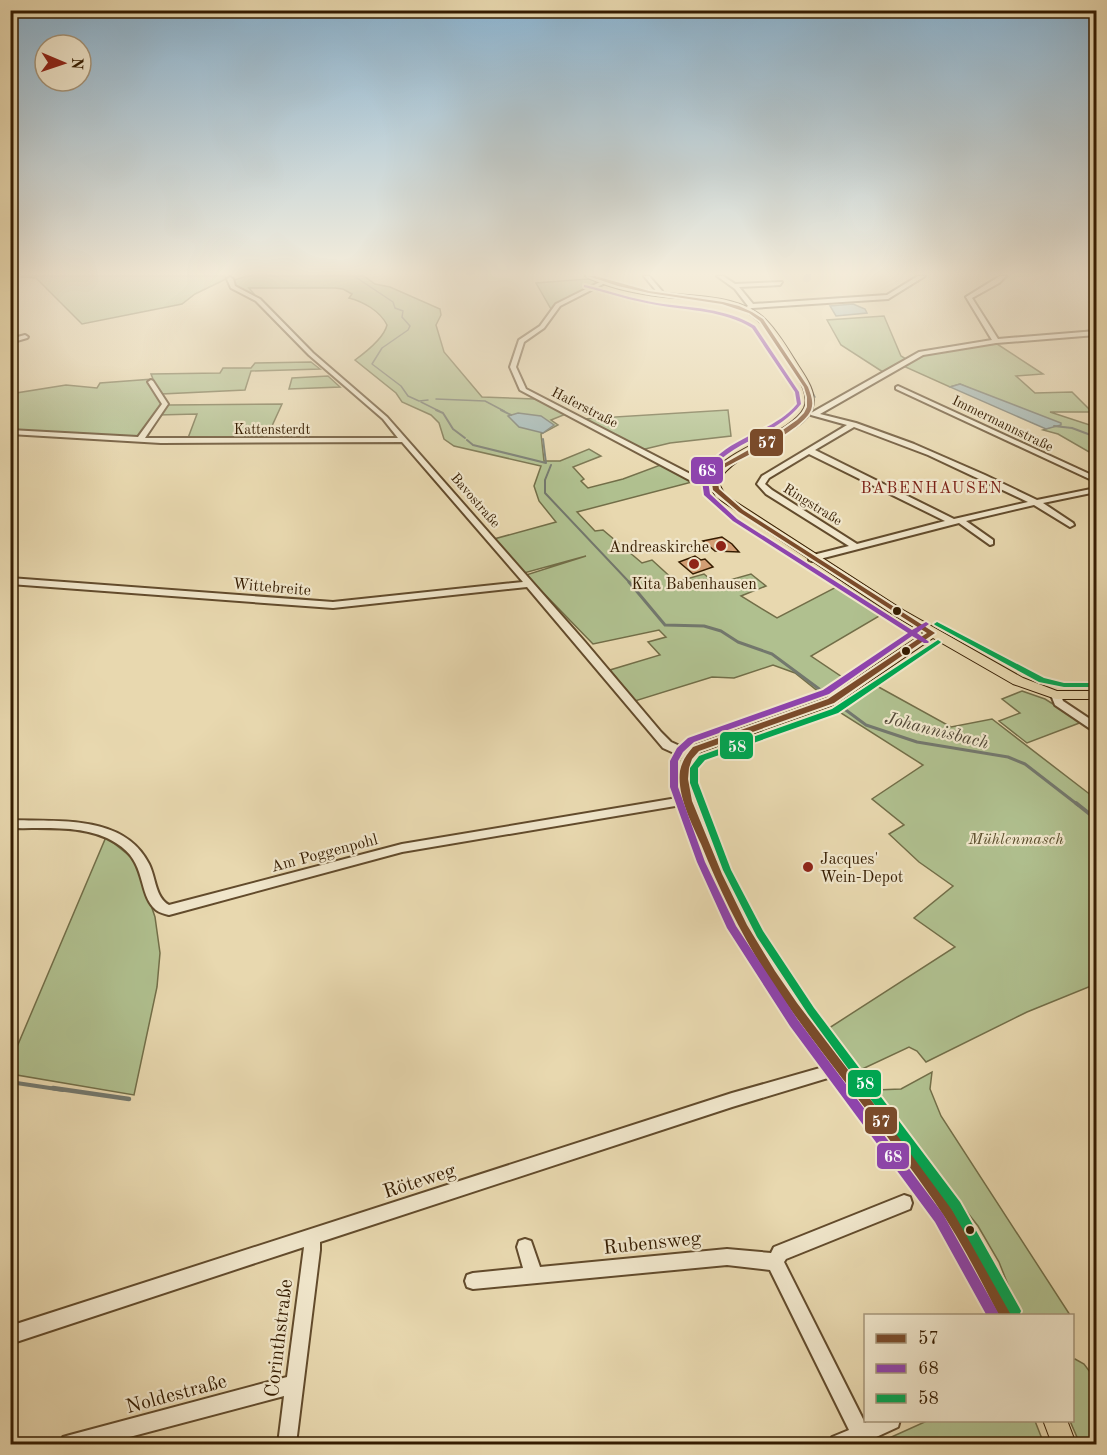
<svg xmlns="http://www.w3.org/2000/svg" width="1107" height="1455" viewBox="0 0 1107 1455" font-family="'Old Standard TT',serif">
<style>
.green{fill:#b0c08f;stroke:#726e48;stroke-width:1.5}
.water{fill:#9db6b7;stroke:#73786e;stroke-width:1.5}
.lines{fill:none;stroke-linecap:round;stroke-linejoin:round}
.stream-far4{stroke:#73786e;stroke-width:1.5}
.stream-far3{stroke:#73786e;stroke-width:2}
.stream-far2{stroke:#73786e;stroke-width:3}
.stream-far1{stroke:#73786e;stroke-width:4}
.stream{stroke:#73786e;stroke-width:4.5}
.building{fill:#d39f75;stroke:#351c01;stroke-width:1.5}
.minor-casing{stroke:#624b2c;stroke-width:4}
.major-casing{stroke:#351c01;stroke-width:2}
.minor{fill:#f0e6cb;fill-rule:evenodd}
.major{fill:#e8d8af;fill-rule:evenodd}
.bus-1-casing{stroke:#f0e6cb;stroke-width:4}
.bus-2-casing{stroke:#f0e6cb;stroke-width:4}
.bus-3-casing{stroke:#f0e6cb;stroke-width:4}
.bus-1{fill:#7a4b2a;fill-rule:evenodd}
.bus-2{fill:#8e44ad;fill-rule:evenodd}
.bus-3{fill:#00a651;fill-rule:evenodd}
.poi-dot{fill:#8f2418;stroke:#f0e6cb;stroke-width:2}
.bus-dot{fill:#351c01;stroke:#f0e6cb;stroke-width:2}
.labels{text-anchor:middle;stroke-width:4.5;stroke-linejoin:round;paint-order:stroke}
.far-street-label{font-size:14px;fill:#351c01;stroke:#f0e6cb}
.far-quarter-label{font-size:16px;letter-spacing:1.5px;fill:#7a1f14;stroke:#f0e6cb}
.poi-label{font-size:16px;fill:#351c01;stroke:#f0e6cb;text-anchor:end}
.street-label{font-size:16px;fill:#351c01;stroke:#f0e6cb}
.park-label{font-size:16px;font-style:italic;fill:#5a4d2c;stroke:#f0e6cb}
.water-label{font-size:18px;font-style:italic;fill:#544a38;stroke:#f0e6cb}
.near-street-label{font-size:20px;fill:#351c01;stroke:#f0e6cb}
.line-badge{stroke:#f0e6cb;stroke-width:2}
.badge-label{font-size:16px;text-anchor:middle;font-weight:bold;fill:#fff}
</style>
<rect width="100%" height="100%" fill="#e8d8af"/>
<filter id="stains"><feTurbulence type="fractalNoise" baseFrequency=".00333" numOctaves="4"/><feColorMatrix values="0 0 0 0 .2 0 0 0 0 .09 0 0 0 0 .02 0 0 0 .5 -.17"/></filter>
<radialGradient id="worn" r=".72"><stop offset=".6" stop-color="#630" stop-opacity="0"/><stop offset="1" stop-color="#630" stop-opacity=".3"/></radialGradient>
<g class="green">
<path d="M11,276H225L226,279L195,294L182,304L82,324L36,278Z"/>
<path d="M247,276H364L375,284L390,287L440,309L441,315L436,325L444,352L482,397L535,399L566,414L551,420L558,425L541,434L544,461H560L589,449L601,456L573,467L584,479L581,481L588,488L623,479L663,464L692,482L577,512L595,531L603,530L642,563L652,560L676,582L704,574L716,584L751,574L766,586L741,596L777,618L842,584L886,612L811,656L848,681L824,696L795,673L773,665L734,678L712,677L635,701L610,670L660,655L648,642L666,637L659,630L593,644L526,575L586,556L524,573L494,539L556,522L539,501L534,486L541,466L454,446L444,439L439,423L431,415L402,402L396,393L355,360C366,352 384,338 387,325C380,311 364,302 349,298L352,294L343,289L335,288H249L258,299L233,285L234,280Z"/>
<path d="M588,279L601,282L551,309L536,283Z"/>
<path d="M884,316L901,356L906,359L883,372L841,345L827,320Z"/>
<path d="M994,342L1043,374L1016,376L1035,393L1072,392L1092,412H1050L1096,427V456L1058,434L1043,430L1054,426L960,384L950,387L901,365L922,354Z"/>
<path d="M311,362L320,369L251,371L245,390L162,394L169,405L282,404L266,439L188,438L197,414L157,415L138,438L11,430L10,394L66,385L97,388L100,383L153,379L151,374L220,373L223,368H251L255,363Z"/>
<path d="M328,376L340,387L289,389L292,378Z"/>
<path d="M728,410L731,436L670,443L641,450L582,419Z"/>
<path d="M875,685L951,727L992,719L1096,799V984L1027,1012L926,1062L917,1051L909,1047L858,1071L826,1030L955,947L914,918L953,886L919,862L889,834L904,825L872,799L923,765L833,708L846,706Z"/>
<path d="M1022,691L1045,699L1082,722L1027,743L999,721L1020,713L1002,699Z"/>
<path d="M106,837L136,861L155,917L160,953L157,987L134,1095L11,1074V1061Z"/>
<path d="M932,1072L930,1089L941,1116L1070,1315H1020L999,1262L978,1226L875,1095L876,1090L901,1089Z"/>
<path d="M1075,1359L1084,1364L1096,1380V1444H1080L1070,1421L1072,1420V1360Z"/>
<path d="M929,1420L1035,1421L1044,1444H981L931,1438L911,1444H876Z"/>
</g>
<g class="water">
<path d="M853,304L865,309L867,313L836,316L830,306Z"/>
<path d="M960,384L1061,423V425L1046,429L950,387Z"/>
<path d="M518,413L541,416L554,425L543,433L519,427L508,416Z"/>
</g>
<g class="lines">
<g class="stream-far4">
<path d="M354,276L393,302L395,308L403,311L402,317L410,326L408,330L382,348L372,364L401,386L408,396L419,401L428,400"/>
<path d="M810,387L815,397"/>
<path d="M436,399L485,401L504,411"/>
<path d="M421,402L439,411"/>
</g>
<g class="stream-far3">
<path d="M436,410L443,413L453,429L465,438"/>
<path d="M501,410L511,415"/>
<path d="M1054,426L1072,428L1096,437"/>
<path d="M467,440L473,445L546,463L543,439"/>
<path d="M551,465L545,480V493L630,583"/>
</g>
<g class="stream-far2">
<path d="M629,582L665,625L704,626L721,631L738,642L772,654L830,697"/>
<path d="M835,702L866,725L917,742L1008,757L1025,764L1078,805"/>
</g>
<g class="stream-far1">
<path d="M1076,803L1096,819"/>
<path d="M10,1082L63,1090"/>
</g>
<path class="stream" d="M53,1088L129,1099"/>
</g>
<g class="building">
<path d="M722,537L732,544L739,552L715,551L703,541Z"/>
<path d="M695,556L701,560L705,559L713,567L693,574L679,562Z"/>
</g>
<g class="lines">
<defs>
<g id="minor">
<path d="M644,276H649L662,291V293H658Z"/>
<path d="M717,276H723L735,284L782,282L780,285L739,287L753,304L887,295L918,276H925L888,299L752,308L746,311L743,309L748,306L735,289Z"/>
<path d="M1000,276H1006L999,283L972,298L998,339L1096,331V335L996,343L923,355L820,414L856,423L914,444L985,475L1037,500L1096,488V492L1043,503L1073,523L1074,525L1070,527L1034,505L966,521L993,540V544L990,545L959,523L812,561L809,560V556L849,546L766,494L757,484L762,476L847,425L811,415V413L919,352L992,340L966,297ZM854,427L928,455L1028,502L954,519L815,450ZM809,454L945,521L857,544L772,490L765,484L769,478Z"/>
<path d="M230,277L233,279L235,286L260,299L313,353L387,417L585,642L661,732L671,742L693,752L694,755L693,758H685L663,748L527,587L333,608L10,584V578L333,602L523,582L402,442L161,443L10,434V430L138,437L162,404L148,382L151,380L153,381L168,404L145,438H398L383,419L309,355L256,301L231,288L227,279Z"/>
<path d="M604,280L609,281L560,306L544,328L524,342L516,367L526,389L700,479L716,480V484L695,483L520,390L510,367L519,340L540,326L556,304Z"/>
<path d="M25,335L28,337L27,338L10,343V339Z"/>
<path d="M898,386L1096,477V482L896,389V387Z"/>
<path d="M1056,692L1060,693L1063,701L1096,723V731L1092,730L1055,705L1051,695Z"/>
<path d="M689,796L693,797L695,800L693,803L402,852L169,915C165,914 160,913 156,910C137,894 148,862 116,843C86,824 45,829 10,828V820C58,822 124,814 149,864C156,878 155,897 169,905L402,844Z"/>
<path d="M841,1062L846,1063L848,1068L846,1073L841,1074L732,1107L320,1242V1250L296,1444H278L284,1396L103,1444H61L63,1437L70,1435L287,1377L304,1247L10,1344V1326L732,1093Z"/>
<path d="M904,1195L910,1197L912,1203L910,1209L786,1259L784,1262L865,1423L869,1420H900L898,1427L861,1444H830L832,1437L849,1430L770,1270L727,1265L473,1289L467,1287L465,1281L467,1275L473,1273L523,1268L517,1247L519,1241L525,1239L531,1241L540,1267L727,1249L771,1253L774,1247Z"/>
</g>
<g id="major">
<path d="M585,276C608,276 629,287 652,291C685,297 725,293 755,311C771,320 788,349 798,365C805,376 817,392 813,407C805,437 736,448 718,482L725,495L903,610L1023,678L1057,691H1096V699H1056L1013,684L933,638L836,704L701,752C679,773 697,804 706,828C720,864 736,900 756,934C810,1025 883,1104 944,1190C972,1228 999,1272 1017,1316H994C975,1278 955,1240 931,1205C847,1082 749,979 695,838C683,808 663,772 691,746L826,698L924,633L895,616L716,497L708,482C711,477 713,471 718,467C738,446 793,431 804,408C810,395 798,378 791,366C780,350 768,327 752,316C729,299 692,300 664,297C639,294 607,288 585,276Z"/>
<path d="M1043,1420H1067L1076,1444H1052Z"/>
</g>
</defs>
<use href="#minor" class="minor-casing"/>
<use href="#major" class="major-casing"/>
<use href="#minor" class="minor"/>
<use href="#major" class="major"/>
<defs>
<path id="bus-1" d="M588,276H595L649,291L723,302L739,306L752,312L763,319L808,387C811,395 814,402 811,410C802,431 744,456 724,468L717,477L719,489L743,510L935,633L834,703L699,751L692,759L689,768L688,779L692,801L722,874L747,925L775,971L797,1003L942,1193L978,1251L1012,1316H999C979,1276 959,1237 934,1201C882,1125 820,1055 769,978C742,936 720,891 701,844C691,822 677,795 680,771C682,761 687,754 693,747L828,699L927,633L739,512L713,490L711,477L720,466L777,434L797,420L804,413L807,407V397L804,387L760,321L749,313L722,304L649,293L618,286Z"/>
<path id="bus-2" d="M585,285C609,291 633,299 657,303C691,308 726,308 755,326L799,392L801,404C775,437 733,439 707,474L710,494L737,519L912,630L926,622L929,624L917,633L928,641L929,642L928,643H924L912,636L829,694L694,742L683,752L678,761V787L705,862L736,926L798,1020L943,1214L1000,1316H987L935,1222L790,1026L727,928L697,862L670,787V761L677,748L688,738L823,690L908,633L733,521L704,495L701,474C707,466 713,459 721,453C745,434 777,428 797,404L795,392L752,328C723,310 690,311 657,305C632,301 608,293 584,287V285Z"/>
<g id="bus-3">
<path d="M937,622L1044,678L1064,683H1096V687H1064L1039,682L935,625L934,624Z"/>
<path d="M938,640L941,642L940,643L838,713L705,760L698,768V783L731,870L763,931L814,1008L960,1202L1019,1307L1021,1311L1019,1316L1011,1315L952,1210L808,1014L757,937L723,870L690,783V768L699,756L832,709Z"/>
</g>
</defs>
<use href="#bus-1" class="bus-1-casing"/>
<use href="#bus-2" class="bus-2-casing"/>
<use href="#bus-3" class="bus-3-casing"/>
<use href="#bus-1" class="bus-1"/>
<use href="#bus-2" class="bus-2"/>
<use href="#bus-3" class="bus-3"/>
</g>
<linearGradient id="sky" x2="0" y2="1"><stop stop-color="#8ab5d4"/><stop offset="0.57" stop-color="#f5eddb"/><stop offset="1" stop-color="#f5eddb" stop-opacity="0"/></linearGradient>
<rect width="1107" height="480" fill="url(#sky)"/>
<g class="poi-dot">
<circle cx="721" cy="546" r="6"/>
<circle cx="694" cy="564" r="6"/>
<circle cx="808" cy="867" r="6"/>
</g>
<g class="bus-dot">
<circle cx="897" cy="611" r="5"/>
<circle cx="906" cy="651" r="5"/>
<circle cx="970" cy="1230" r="5"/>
</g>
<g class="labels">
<g class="far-street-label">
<text transform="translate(585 407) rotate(27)" y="5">Haferstraße</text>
<text transform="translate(1003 423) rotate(26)" y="5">Immermannstraße</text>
<text x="272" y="434">Kattensterdt</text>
<text transform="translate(476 500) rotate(49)" y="5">Bavostraße</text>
<text transform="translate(813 504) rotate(32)" y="5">Ringstraße</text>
</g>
<g class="far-quarter-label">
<text x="932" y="493">BABENHAUSEN</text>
</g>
<g class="poi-label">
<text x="709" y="552">Andreaskirche</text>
<text x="694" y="589" text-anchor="middle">Kita Babenhausen</text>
<text x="820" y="864" text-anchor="start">Jacques'<tspan x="820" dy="18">Wein-Depot</tspan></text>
</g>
<g class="street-label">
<text transform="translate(272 586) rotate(5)" y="6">Wittebreite</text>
<text transform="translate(324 852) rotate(-15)" y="6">Am Poggenpohl</text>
</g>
<g class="park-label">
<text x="1016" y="844">Mühlenmasch</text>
</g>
<g class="water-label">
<text transform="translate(937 730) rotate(14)" y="6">Johannisbach</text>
</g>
<g class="near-street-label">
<text transform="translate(419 1180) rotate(-18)" y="7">Röteweg</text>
<text transform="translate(652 1242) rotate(-6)" y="7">Rubensweg</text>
<text transform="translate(278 1338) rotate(-83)" y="7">Corinthstraße</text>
<text transform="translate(176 1393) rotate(-15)" y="7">Noldestraße</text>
</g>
</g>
<g class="line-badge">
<rect x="749" y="428" width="35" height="29" rx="6" fill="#7a4b2a"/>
<rect x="690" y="456" width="34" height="29" rx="6" fill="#8e44ad"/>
<rect x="719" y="731" width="35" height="29" rx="6" fill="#00a651"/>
<rect x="847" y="1069" width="35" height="29" rx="6" fill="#00a651"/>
<rect x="864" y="1106" width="34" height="29" rx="6" fill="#7a4b2a"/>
<rect x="876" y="1142" width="34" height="28" rx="6" fill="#8e44ad"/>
</g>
<g class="badge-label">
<text x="767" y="448">57</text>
<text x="707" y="476">68</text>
<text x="737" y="752">58</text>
<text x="865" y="1089">58</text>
<text x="881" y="1127">57</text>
<text x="893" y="1162">68</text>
</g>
<rect width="1107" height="1455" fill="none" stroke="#e8d8af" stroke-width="36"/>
<rect x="12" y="12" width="1083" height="1431" fill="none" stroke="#351c01" stroke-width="3"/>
<rect x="18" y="18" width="1071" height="1419" fill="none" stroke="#351c01" stroke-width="1.5"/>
<rect x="864" y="1314" width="210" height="108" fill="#f0e6cb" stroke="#a5957a" stroke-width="1.5"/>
<rect x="876" y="1334" width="30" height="9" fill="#7a4b2a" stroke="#a5957a" stroke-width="1.5"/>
<text x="918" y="1344" font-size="18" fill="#351c01">57</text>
<rect x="876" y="1364" width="30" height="9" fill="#8e44ad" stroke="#a5957a" stroke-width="1.5"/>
<text x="918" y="1374" font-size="18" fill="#351c01">68</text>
<rect x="876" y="1394" width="30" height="9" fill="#00a651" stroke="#a5957a" stroke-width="1.5"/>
<text x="918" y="1404" font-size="18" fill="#351c01">58</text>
<g transform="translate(63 63) rotate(92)"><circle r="28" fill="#f0e6cb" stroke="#a5957a" stroke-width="1.5"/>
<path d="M0-4.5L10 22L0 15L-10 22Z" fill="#8f2418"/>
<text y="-9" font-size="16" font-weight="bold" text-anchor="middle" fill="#351c01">N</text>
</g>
<rect width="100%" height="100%" filter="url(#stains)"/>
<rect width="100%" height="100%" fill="url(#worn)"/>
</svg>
